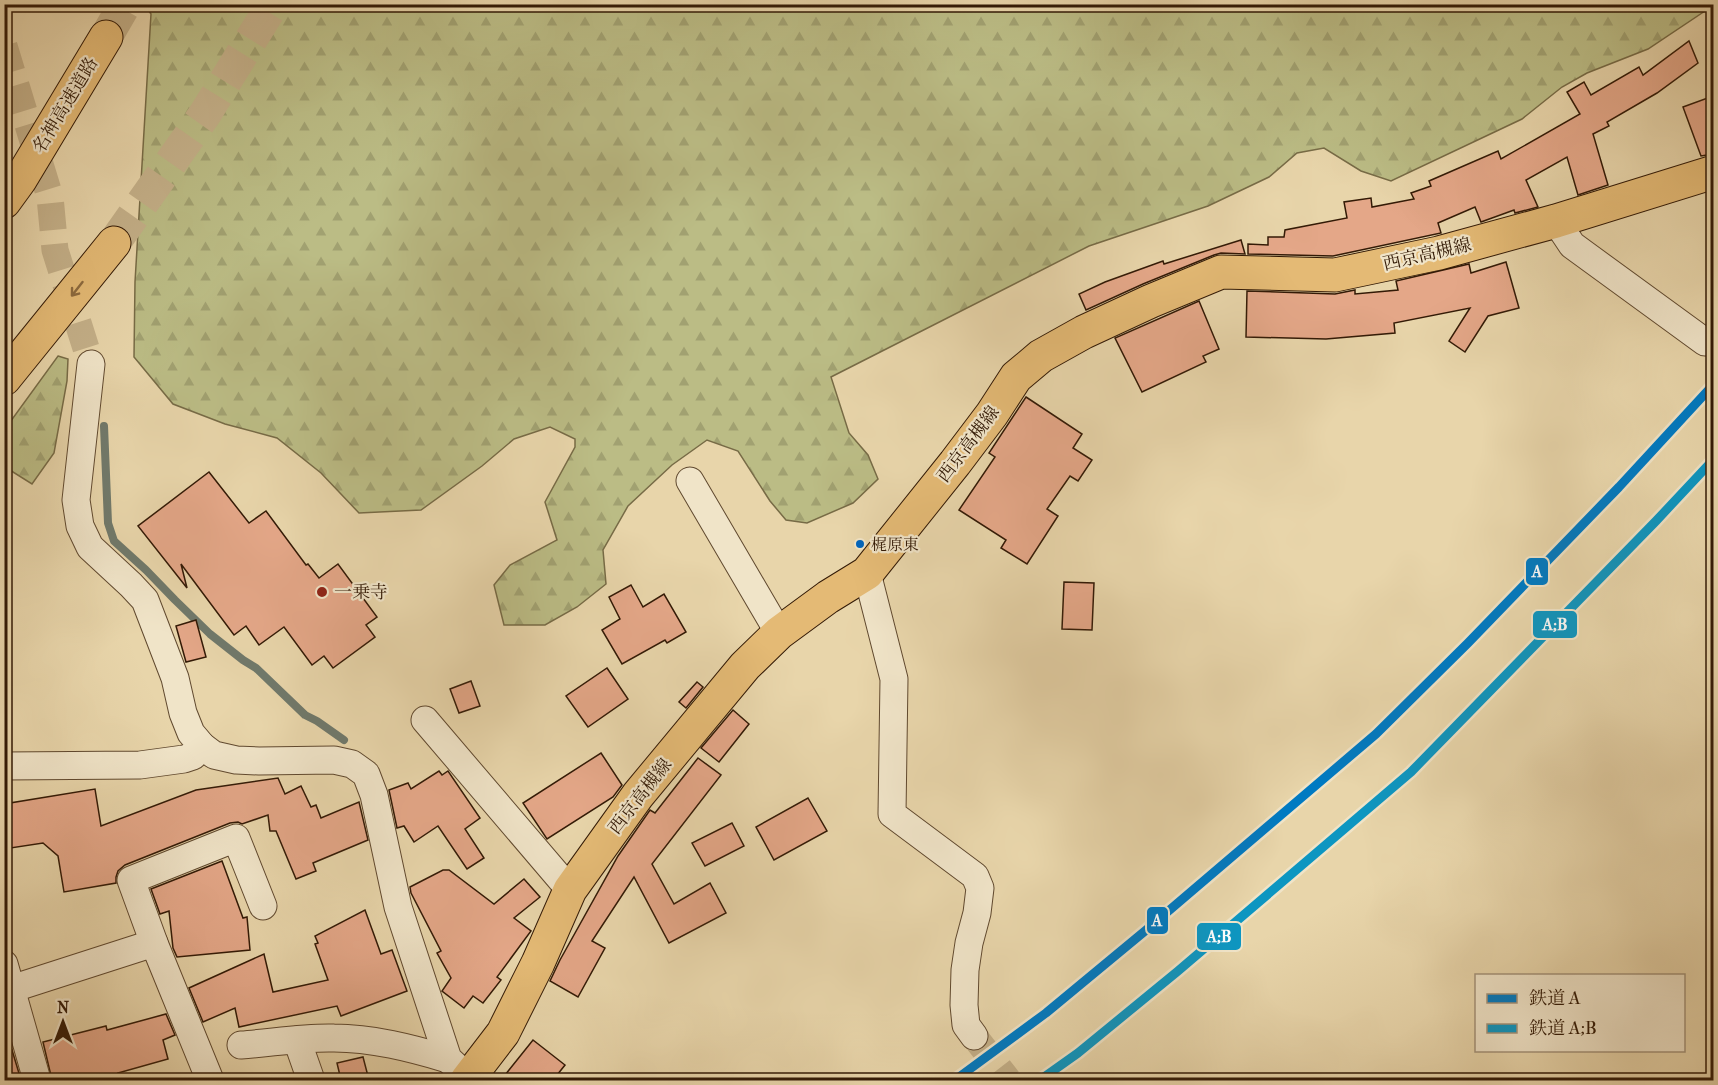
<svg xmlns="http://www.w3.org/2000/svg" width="1718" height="1085" viewBox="0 0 1718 1085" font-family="'IM FELL French Canon','Noto Serif JP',serif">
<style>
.forest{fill:url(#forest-firs);stroke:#776b46;stroke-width:1.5}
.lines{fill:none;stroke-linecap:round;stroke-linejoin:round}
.stream{stroke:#70796b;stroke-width:8}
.building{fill:#e4a788;stroke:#331a06;stroke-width:1.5}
.minor-tunnel{stroke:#c4b089;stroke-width:27;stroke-dasharray:27 14;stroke-linecap:butt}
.highway-tunnel{stroke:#c4b089;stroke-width:33;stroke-dasharray:33 16;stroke-linecap:butt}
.minor-casing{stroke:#60492f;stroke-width:29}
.major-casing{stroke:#331a06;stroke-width:35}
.highway-casing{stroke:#331a06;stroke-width:35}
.minor{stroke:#f0e4c8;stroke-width:27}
.major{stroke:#e4ba75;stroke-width:33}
.highway{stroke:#e4ba75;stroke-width:33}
.rail-1-casing{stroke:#f0e4c8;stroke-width:14}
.rail-2-casing{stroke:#f0e4c8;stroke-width:14}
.rail-1{stroke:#007ac2;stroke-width:9}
.rail-2{stroke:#0d96c1;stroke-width:9}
.oneway{stroke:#8c6a3e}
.bus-dot{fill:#0065bd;stroke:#f0e4c8;stroke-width:2}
.poi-dot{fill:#8f2418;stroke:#f0e4c8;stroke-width:2}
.labels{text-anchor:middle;stroke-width:4.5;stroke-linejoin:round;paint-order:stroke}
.bus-label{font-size:16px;fill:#331a06;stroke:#f0e4c8;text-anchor:start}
.street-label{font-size:18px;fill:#331a06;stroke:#f0e4c8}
.poi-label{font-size:18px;fill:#331a06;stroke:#f0e4c8;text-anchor:start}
.line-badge{stroke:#f0e4c8;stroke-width:2}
.badge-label{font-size:16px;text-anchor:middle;font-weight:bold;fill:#fff}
</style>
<defs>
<pattern id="forest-firs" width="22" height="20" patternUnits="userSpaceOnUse" patternTransform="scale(1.5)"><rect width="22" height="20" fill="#bbbc85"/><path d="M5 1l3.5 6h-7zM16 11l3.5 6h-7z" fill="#a1a171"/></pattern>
</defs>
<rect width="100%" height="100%" fill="#e8d5aa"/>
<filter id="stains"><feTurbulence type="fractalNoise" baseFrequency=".00333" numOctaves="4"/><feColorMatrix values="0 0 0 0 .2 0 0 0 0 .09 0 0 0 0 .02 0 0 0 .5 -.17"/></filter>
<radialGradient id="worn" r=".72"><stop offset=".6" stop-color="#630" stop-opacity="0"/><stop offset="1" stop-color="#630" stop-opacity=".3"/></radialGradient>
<g class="forest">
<path d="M145,5L1713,4L1714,5L1648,49L1587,73L1562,87L1522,119L1391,181L1361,171L1324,148L1297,153L1269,177L1208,206L1089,246L831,377L849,433L868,455L878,479L853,503L807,523L786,520L770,501L738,451L707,440L672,465L628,506L603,550L606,584L577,607L545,625H504L494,585L510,565L557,540L545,502L575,447V439L550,427L514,439L482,466L421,510L359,513L321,473L277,438L225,424L173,404L134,357L135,282L151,14Z"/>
<path d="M58,356L68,359L67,381L54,453L32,484L5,467V429Z"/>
</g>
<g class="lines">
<path class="stream" d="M104,426L108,523L114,541L146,570L175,600L210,634L243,660L256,668L305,715L317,721L344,740"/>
</g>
<g class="building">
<path d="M1689,41L1698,63L1657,93L1607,122L1609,126L1593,134L1608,185L1578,195L1567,157L1526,180L1538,207L1515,213L1514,210L1481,222L1475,207L1438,223L1441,233L1333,256L1248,254V244L1268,245V237H1284L1285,230L1347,218L1344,202L1371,198L1372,207L1414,199L1411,193L1431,186L1429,181L1498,151L1501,159L1580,114L1567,92L1584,82L1591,95L1639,67L1643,75Z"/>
<path d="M1713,96V154L1701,156L1683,107Z"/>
<path d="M1241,240L1245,254L1221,253L1214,255L1143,284L1086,310L1079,294L1105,282L1163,261L1164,264Z"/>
<path d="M1506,262L1519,308L1488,316L1465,352L1449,341L1470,308L1394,323L1395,333L1326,339L1246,337L1247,291L1335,294L1355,290V294L1398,290L1396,281L1469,264L1471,273Z"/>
<path d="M1199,301L1219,349L1203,356L1206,362L1142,392L1115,338Z"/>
<path d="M1026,397L1082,434L1073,448L1092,460L1078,481L1070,476L1047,509L1058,516L1027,564L1001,548L1006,540L959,510L995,457L989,453Z"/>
<path d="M209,472L249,523L266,511L306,565L308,564L319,578L338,564L377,617L366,625L375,637L333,668L324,656L312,665L284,627L259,645L246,626L234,635L181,564L187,588L138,526Z"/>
<path d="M1064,582L1094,583L1092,630L1062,629Z"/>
<path d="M631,585L643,607L664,594L686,632L667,643L665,640L622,664L602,630L620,619L609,597Z"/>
<path d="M196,620L206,657L186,662L176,626Z"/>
<path d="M607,668L628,699L588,727L566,696Z"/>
<path d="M471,681L480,706L459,713L450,689Z"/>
<path d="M697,682L703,687L686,708L679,702Z"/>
<path d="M733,710L749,724L719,762L701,748Z"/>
<path d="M601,753L622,785L613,797L547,839L523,803Z"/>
<path d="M698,758L721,775L652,864L674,904L710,883L726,913L669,943L634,877L592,941L605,948L578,997L550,981L560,960L618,856L650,810L655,813Z"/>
<path d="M439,771L442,775L448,771L480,818L465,829L484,858L467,869L438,826L414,842L404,826L397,828L389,790L408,783L411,789Z"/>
<path d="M278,778L285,794L301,786L311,807L316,805L321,818L359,802L368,840L313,863L316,871L296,879L276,831H270L268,815L242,824L238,822L230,823L125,865L118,871L116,877V883L64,892L58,856L43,843L4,849V804L95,789L101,826L196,790Z"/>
<path d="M808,798L827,831L774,860L756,827Z"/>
<path d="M732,823L744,846L705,866L692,843Z"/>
<path d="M222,861L243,918L247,917L250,950L177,957L173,948L169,911L160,914L151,889Z"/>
<path d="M443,870H449L494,904L524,879L540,897L514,918L531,931L497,977L501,980L483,1003L473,996L464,1008L442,991L451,978L437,953L441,951L411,893L410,887Z"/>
<path d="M365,910L381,954L392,950L407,991L341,1016L337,1006L239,1027L235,1008L203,1022L189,988L264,954L273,992L328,980L315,944L318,943L315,936Z"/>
<path d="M166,1014L175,1035L163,1040L168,1059L118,1073L121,1080H52L43,1042L106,1026L107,1030Z"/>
<path d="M533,1040L565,1065L553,1080H501Z"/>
<path d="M12,1050L21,1080H4V1052Z"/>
<path d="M363,1057L369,1080H341L337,1063Z"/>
</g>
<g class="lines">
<g class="minor-tunnel">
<path d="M4,46L50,197L55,250L91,364"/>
<path d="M974,1036L1008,1080"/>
</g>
<g class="highway-tunnel">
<path d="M106,37L125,4"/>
<path d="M114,243L205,114L273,4"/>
</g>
<defs>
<g id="minor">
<path d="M1556,221L1572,245L1705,342"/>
<path d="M91,364L76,500L80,526L90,547L131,585L145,600L175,678L183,713L191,733L202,746L214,755L236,760L259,761L334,760L352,764L366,774L374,795L398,907L448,1059L471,1080"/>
<path d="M690,481L779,633"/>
<path d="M867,573L894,679L892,814L975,876L980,888L977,913L969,943L965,970L964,1005L966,1025L974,1036"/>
<path d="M425,720L570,890"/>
<path d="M4,766L140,765L184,759L193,756L202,746"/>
<path d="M4,964L37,1080"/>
<path d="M11,989L154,943"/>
<path d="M297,1040L311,1080"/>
<path d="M241,1045C271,1043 303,1037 334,1038C372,1038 411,1048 448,1059"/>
<path d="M210,1080L154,943L131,880L236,838L263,906"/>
</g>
<path id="major" d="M467,1080L503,1033L538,963L570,890L638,795L745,666L779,633L828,597L867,573L955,463L992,414L1016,377L1041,356L1084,332L1151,301L1221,272L1335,275L1439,253L1556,221L1714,172"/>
<g id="highway">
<path d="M4,202L20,180L106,37"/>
<path d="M4,379L114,243"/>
</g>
</defs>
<use href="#minor" class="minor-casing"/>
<use href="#major" class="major-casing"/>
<use href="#highway" class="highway-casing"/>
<use href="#minor" class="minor"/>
<use href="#major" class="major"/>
<use href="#highway" class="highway"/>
<defs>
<path id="rail-1" d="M955,1080L1046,1013L1145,931L1376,734L1468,643L1619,487L1714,384"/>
<path id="rail-2" d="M1040,1080L1078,1053L1178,971L1411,772L1656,521L1714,459"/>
</defs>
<use href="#rail-1" class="rail-1-casing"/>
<use href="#rail-2" class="rail-2-casing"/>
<use href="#rail-1" class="rail-1"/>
<use href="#rail-2" class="rail-2"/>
</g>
<defs><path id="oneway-shaft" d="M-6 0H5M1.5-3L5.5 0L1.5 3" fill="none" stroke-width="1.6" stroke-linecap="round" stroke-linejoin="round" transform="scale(1.5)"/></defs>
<use class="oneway" href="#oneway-shaft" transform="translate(77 289) rotate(128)"/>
<circle class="bus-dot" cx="860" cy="544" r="5"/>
<circle class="poi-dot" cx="322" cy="592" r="6"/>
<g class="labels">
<g class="bus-label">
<text x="871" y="550">梶原東</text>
</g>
<g class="street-label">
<text transform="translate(65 105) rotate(-59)" y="6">名神高速道路</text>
<text transform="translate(1427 254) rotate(-13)" y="6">西京高槻線</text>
<text transform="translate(968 444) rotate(-53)" y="6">西京高槻線</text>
<text transform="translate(640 796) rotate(-52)" y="6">西京高槻線</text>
</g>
<g class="poi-label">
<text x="334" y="598">一乗寺</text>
</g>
</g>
<g class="line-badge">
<rect x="1525" y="557" width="24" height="29" rx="6" fill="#007ac2"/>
<rect x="1532" y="610" width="46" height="29" rx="6" fill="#0d96c1"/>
<rect x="1146" y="906" width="23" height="29" rx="6" fill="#007ac2"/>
<rect x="1196" y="922" width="46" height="29" rx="6" fill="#0d96c1"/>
</g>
<g class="badge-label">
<text x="1537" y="577">A</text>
<text x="1555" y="630">A;B</text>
<text x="1157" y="926">A</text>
<text x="1219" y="942">A;B</text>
</g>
<rect width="1718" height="1085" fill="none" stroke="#e8d5aa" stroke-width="24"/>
<rect x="6" y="6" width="1706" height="1073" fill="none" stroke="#331a06" stroke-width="3"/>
<rect x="12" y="12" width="1694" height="1061" fill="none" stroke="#331a06" stroke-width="1.5"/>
<rect x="1475" y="974" width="210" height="78" fill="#f0e4c8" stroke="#a4937a" stroke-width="1.5"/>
<rect x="1487" y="994" width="30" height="9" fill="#007ac2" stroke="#a4937a" stroke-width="1.5"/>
<text x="1529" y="1004" font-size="18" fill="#331a06">鉄道 A</text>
<rect x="1487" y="1024" width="30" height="9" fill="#0d96c1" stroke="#a4937a" stroke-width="1.5"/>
<text x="1529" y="1034" font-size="18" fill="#331a06">鉄道 A;B</text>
<g transform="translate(63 1022)" stroke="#f0e4c8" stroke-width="4.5" paint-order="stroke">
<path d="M0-4.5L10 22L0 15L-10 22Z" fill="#331a06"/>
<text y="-9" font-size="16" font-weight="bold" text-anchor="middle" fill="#331a06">N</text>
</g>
<rect width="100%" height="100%" filter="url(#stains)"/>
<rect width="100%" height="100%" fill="url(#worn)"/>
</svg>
